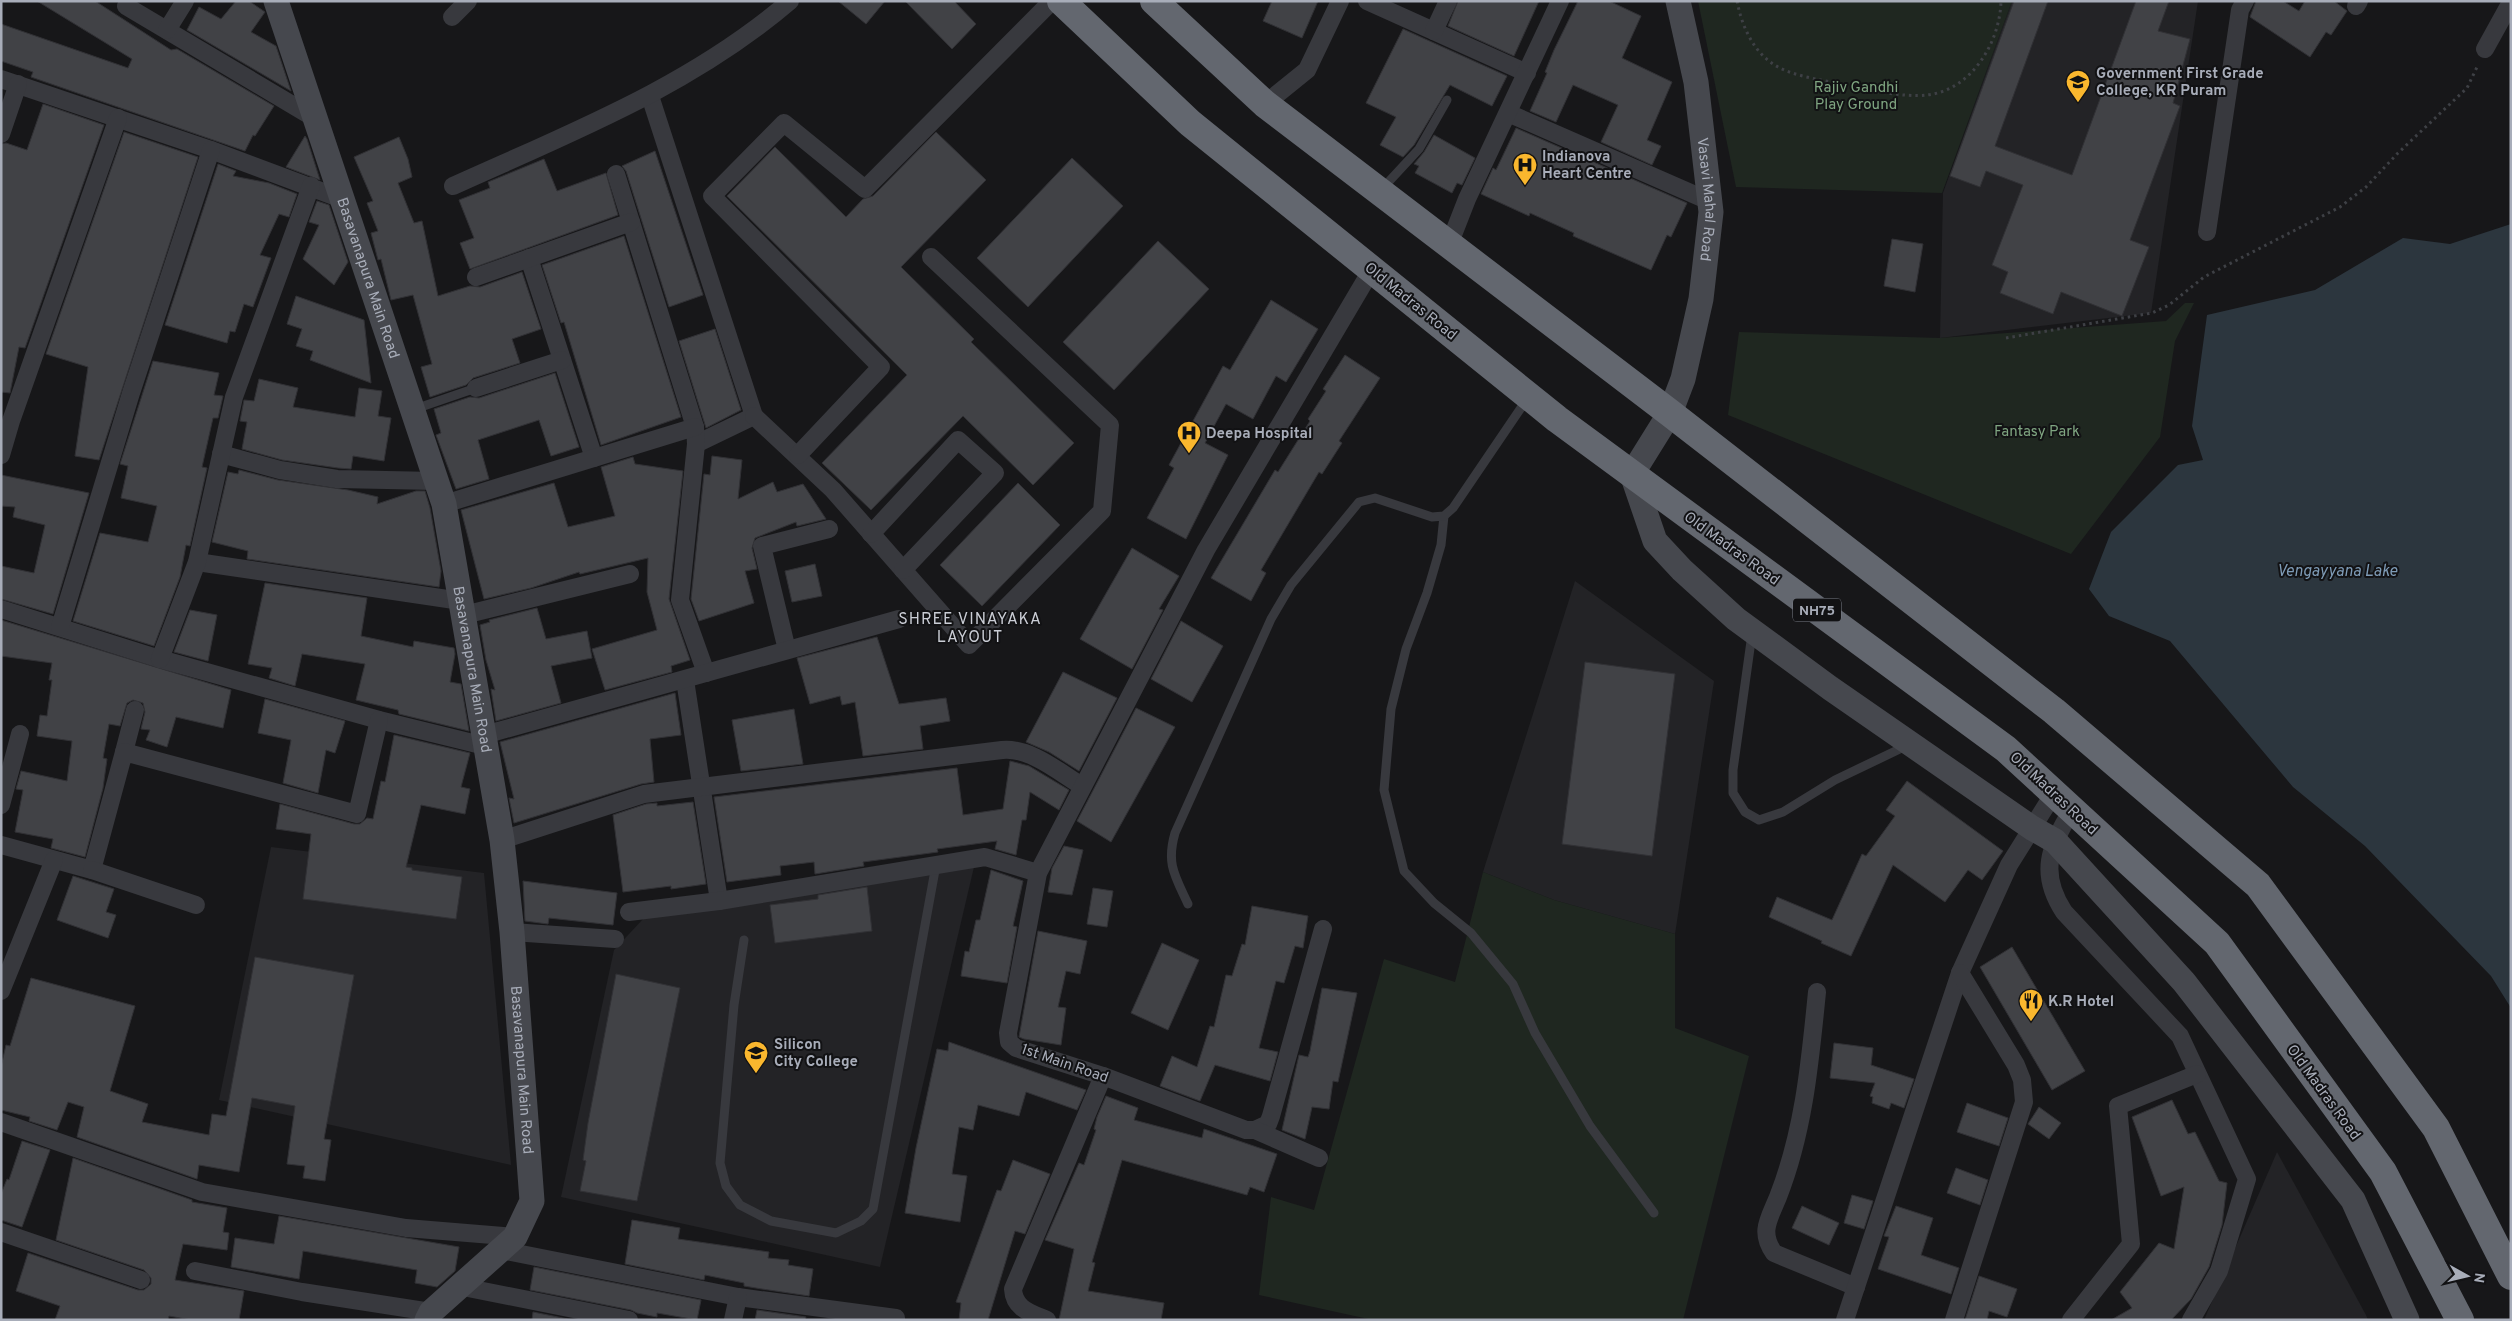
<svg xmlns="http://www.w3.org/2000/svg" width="2512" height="1321" viewBox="0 0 2512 1321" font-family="Overpass,sans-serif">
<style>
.built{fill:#232326}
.green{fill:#1f2720}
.water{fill:#2c363e}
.building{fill:#414246;stroke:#313135}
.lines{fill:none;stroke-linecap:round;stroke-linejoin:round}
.path{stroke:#3e4045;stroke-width:3;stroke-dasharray:2.5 4;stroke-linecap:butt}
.lane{stroke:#38393e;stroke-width:9}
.street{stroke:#38393e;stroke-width:18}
.secondary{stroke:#46484e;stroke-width:25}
.highway{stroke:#63676f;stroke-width:28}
.labels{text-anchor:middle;stroke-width:4;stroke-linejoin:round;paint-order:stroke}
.shield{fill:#121214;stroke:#7b7e88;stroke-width:1}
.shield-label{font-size:14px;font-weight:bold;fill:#a8adb9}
.poi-label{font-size:15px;font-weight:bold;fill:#a8adb9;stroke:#121214;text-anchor:start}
.park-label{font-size:15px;fill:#7fa581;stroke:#121214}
.street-label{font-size:15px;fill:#a8adb9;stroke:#121214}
.water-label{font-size:16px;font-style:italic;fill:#7e9bb6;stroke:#121214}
.neighbourhood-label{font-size:16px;letter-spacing:1px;fill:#cacdd5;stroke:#121214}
</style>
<rect width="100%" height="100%" fill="#171719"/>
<g class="built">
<path d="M2012,1H2198L2151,313L1940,338L1943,193Z"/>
<path d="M1575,581L1714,681L1675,934L1554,900L1483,872Z"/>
<path d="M271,847L484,873L511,1165L219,1100Z"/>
<path d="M974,867L880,1267L561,1197L614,950L644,918Z"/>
<path d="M2277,1152L2366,1315L2368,1320H2204Z"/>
</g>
<g class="green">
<path d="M1698,1H2012L1942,193L1736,187Z"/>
<path d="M2185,303H2194L2175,341L2160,437L2071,554L1728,415L1739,332L1940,338L2166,321Z"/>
<path d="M1483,872L1554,900L1675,934V1028L1749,1056L1683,1320H1373L1259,1295L1271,1197L1314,1210L1384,959L1455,982Z"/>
</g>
<path class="water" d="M2511,224V1008L2491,976L2365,846L2293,787L2170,641L2109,616L2089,589L2111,532L2178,465L2203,460L2192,426L2207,315L2315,290L2403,238L2450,244Z"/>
<g class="building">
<path d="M37,1H95L171,50L177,49L274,106L255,136L253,135L245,151L31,77L33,72L1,61V24L128,68L132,59Z"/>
<path d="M236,1H249L265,12L251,32L276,46L291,91L187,30L199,7L221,19Z"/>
<path d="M838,1H885L866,24Z"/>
<path d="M905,1H954L976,24L952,49Z"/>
<path d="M1272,1H1318L1302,38L1263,21Z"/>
<path d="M1458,1H1539L1514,56L1448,26Z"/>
<path d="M1578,1H1609L1641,16L1622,58L1672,82L1647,140L1661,146L1652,165L1601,142L1618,105L1573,85L1556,122L1530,111L1547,73L1545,72L1554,50Z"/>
<path d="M2014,1H2048L1995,146L2072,175L2136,1H2169L2158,31L2190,39L2173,103L2180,106L2130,240L2149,247L2122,316L2061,292L2053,314L2000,293L2008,272L1992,265L2023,185L1986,171L1980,187L1950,176Z"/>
<path d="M2256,1H2283L2299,11L2305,1H2334L2347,11L2331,35L2326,32L2310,57L2250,17Z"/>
<path d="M1403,29L1507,76L1492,106L1450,85L1414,145L1403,157L1380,145L1396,117L1366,103Z"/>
<path d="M43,104L104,125L25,348L19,347L10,393L1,392V144L6,143L27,150Z"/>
<path d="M1516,128L1687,203L1671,237L1667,235L1651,270L1573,236L1574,233L1530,213L1529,216L1481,194L1493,168L1496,170Z"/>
<path d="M124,132L198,157L99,460L75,456L88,367L46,354Z"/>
<path d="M936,132L986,180L901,267L974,339L971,342L1074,443L1033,485L963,416L871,510L822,463L907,375L727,196L775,147L846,217L863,199L873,196Z"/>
<path d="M1434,135L1475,158L1462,185L1457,183L1452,193L1415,173L1419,166L1414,164L1424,152Z"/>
<path d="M305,136L307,139L320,180L286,167Z"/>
<path d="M399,137L408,159L412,177L398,183L414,223L422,221L438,296L470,286L480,287L522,272L541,329L512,339L520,363L473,378L466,385L430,397L421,367L432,364L413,295L391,300L381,259L378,260L371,233L378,231L367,203L373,201L354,157Z"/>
<path d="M655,151L703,295L669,307L626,171L622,166Z"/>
<path d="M1072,158L1123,206L1028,307L977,258Z"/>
<path d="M544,159L557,191L606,173L618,215L470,269L460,243L474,238L459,200L490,188L488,182Z"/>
<path d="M218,164L236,171L233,176L269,183L297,194L289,217L279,214L260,255L271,258L253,307L244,304L235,332L230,331L227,343L165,325Z"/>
<path d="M317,201L329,205L348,262L334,285L303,259L319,225L309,222Z"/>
<path d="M624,236L681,417L601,445L564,322L561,323L542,265Z"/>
<path d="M1892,239L1923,244L1915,292L1884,286Z"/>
<path d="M1158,241L1209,289L1114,390L1063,342Z"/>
<path d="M296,296L364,320L371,383L310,360L313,351L296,346L302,329L287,324Z"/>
<path d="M1271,300L1318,329L1286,382L1276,376L1253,419L1226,404L1205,443L1228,455L1186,539L1147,518L1174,468L1169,465L1223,366L1230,370Z"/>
<path d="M715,329L741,410L706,428L679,341Z"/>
<path d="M1345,355L1380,378L1339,441L1342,443L1322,474L1319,472L1261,570L1266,573L1251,601L1211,578L1275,470L1278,472L1310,421L1308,419L1326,391L1323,389Z"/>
<path d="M153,361L219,373L214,395L223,396L218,418H213L202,467L207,468L190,546L186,545L180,577L154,646L73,621L100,533L148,542L157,506L121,498L128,466L120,464Z"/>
<path d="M555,373L579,447L551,456L539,420L478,440L489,479L456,489L436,435L441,433L434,409L470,397L479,398Z"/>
<path d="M259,379L298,388L293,407L355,417L359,388L382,391L378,416L391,418L384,461L353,456L351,469L338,468L282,460L242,449L247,422L240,421L244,400L254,401Z"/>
<path d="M712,456L742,460L738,499L773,482L777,492L803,484L826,519L797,526L796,522L755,538L752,548L757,569L745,571L754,603L699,621L691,599L704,474L710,475Z"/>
<path d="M633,457L635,464L683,471L669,599L690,660L671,666L672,672L605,690L592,649L657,630L647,592L648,558L580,574L579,572L531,588L484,599L461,510L554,483L568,527L615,516L601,467Z"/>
<path d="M239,470L278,480L348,490L378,497L377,504L416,491H425L430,508L441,571L439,587L247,559L248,551L212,542L228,472L238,474Z"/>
<path d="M1,475L89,493L53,614L1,599V566L34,573L45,525L13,517L15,507L1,506Z"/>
<path d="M1018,483L1060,525L982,606L940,565Z"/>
<path d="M1132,548L1179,576L1159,609L1163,610L1132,669L1080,639Z"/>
<path d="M815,564L822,596L792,602L785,571Z"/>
<path d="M265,583L367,598L361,636L413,647L414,641L454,648L455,654L450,682L461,684L469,731L399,714L398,710L356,700L365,664L302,654L295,686L269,678L272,668L248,664Z"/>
<path d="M537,608L546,639L587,631L592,658L551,666L561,703L496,721L491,689L495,690L486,660L480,625L490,622L489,620Z"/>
<path d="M190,610L217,615L208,661L174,652Z"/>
<path d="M1,620L231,690L223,728L176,717L167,747L146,740L150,730L141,729L145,712L143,703L133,700L127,703L120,726L109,724L103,758L107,759L103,788L85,857L51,848L53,839L15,832L23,790L16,789L21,771L67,781L72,741L37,736L40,715L47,716L52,680H49L52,663L1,656Z"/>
<path d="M1181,621L1223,646L1192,702L1151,679Z"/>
<path d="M877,637L899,704L946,698L950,721L920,726L923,749L863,756L855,702L842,705L840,696L810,704L797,658Z"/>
<path d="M1585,662L1675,674L1652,856L1562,844Z"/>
<path d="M1063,672L1117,698L1079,771L1049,752L1026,742Z"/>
<path d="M675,693L681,735L650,739L654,782L641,784L514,823L509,798L514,799L500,742Z"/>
<path d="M265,699L345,721L335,753L326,750L318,793L283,783L291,740L258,733Z"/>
<path d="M1136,708L1175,727L1111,842L1077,821Z"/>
<path d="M794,709L803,764L741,771L732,720Z"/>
<path d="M394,735L470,753L461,787L470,789L465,814L421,805L406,867L412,868V870L462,877L456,919L303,899L311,834L276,829L280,804L354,824H360L367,818L373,819L381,781L385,782Z"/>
<path d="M1010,761L1029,766L1069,790L1059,810L1030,792L1026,820H1022L1016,855L995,849L997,841L937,849L938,852L863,862L864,866L815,874L814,862L780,866L781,875L727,882L714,797L957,768L963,815L1003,809Z"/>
<path d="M1907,781L2003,851L1982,880L1968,870L1945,902L1893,865L1851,956L1821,943L1822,941L1769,917L1777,897L1832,920L1862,854L1866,856L1895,816L1886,810Z"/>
<path d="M693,802L706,884L671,889V886L623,892L613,815L646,804L657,803V806Z"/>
<path d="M1064,846L1083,850L1072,895L1048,892L1052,868Z"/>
<path d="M991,870L1023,881L1013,926L1017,927L1007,983L961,976L965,951L969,952L976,920H980Z"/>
<path d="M73,876L114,889L106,912L116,915L108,938L57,920Z"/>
<path d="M523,881L617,893L613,925L549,918L548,924L525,921Z"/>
<path d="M867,887L872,931L775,943L770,905L818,899V895Z"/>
<path d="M1093,888L1113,891L1107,927L1087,924Z"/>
<path d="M1252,906L1308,916L1303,948L1295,946L1284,983L1276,981L1259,1048L1278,1052L1270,1081L1215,1065L1200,1101L1160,1086L1172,1056L1197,1067L1210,1026L1214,1027L1226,975L1232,976L1242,944L1245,945Z"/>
<path d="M1038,931L1087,941L1080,974L1066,971L1058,1007L1066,1008L1061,1045L1024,1039L1019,1037Z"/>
<path d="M1162,943L1199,960L1168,1030L1131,1013Z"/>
<path d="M2012,947L2085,1071L2052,1090L1980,967Z"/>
<path d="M255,957L354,975L324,1139L331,1140L325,1181L303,1178L305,1166L287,1164L295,1106L252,1098L239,1172L199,1165L197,1179L77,1137L84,1107L68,1102L57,1130L29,1121L30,1117L1,1110V1067L6,1045L10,1046L31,978L135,1006L110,1091L148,1104L142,1122L209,1135L212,1114L226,1116Z"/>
<path d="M616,974L680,988L637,1201L580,1191L586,1161L583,1160L588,1123Z"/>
<path d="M1322,988L1357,993L1338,1082L1333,1081L1329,1109L1312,1107L1305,1139L1282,1130L1299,1055L1308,1057L1310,1051Z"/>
<path d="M949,1042L1086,1090L1077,1110L1026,1092L1019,1116L978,1105L973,1130L959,1127L952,1174L967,1176L960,1222L905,1213L916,1148L937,1049L948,1051Z"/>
<path d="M1834,1043L1873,1048L1871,1065L1914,1079L1904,1108L1891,1103L1889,1109L1872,1103L1873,1097L1870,1096L1875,1083L1830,1078Z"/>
<path d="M1106,1096L1138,1108L1134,1120L1202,1138L1204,1129L1277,1154L1264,1192L1250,1187L1247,1195L1122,1160L1092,1262L1095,1263L1088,1291L1164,1303L1161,1320H1059L1074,1249L1045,1240L1079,1163L1084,1165L1096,1130L1094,1129L1097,1117Z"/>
<path d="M2172,1100L2188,1134L2195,1132L2219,1181L2227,1183L2222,1225L2209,1267L2191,1299L2171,1320H2111L2132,1308L2120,1292L2159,1243L2174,1249L2184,1187L2161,1196L2132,1117Z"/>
<path d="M1967,1103L2008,1118L1999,1146L1957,1132Z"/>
<path d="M2039,1107L2061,1123L2049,1139L2028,1124Z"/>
<path d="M22,1141L50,1150L22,1227L1,1220V1194L7,1179L9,1180Z"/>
<path d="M73,1158L192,1200V1202L227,1208L223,1232L229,1233L227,1250L183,1244L175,1280L244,1291L239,1320H191L169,1316L168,1320H55L60,1306L16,1291L28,1253L138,1290H144L151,1284V1278L144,1270L56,1240Z"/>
<path d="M1013,1160L1050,1174L1025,1234L1015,1231L988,1320H959L961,1303L956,1302L997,1190L1001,1191Z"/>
<path d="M1956,1168L1988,1180L1980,1205L1947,1193Z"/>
<path d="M1852,1195L1873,1201L1864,1229L1844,1223Z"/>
<path d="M1802,1206L1839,1223L1829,1245L1792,1228Z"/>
<path d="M1896,1206L1933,1218L1921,1255L1959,1268L1951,1294L1878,1269L1889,1237L1884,1236Z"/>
<path d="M279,1216L459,1247L455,1271L437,1287L415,1283L417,1270L303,1251L299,1279L231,1267L235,1238L274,1244Z"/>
<path d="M632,1220L680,1228L678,1239L769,1252L768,1258L789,1260L788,1265L813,1269L809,1296L762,1289L744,1286V1283L705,1275L704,1280L625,1264Z"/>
<path d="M534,1267L701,1300L697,1320L657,1313V1317L637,1313L631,1310L530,1290Z"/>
<path d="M1979,1276L2017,1289L2007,1317L1989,1311L1987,1320H1965Z"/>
<path d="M757,1310L806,1317L805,1320H755Z"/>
<path d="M533,1312L573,1320H532Z"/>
</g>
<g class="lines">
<g class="path">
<path d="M1737,1C1742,27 1754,54 1778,67C1794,76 1822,80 1840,84C1864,89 1904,98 1927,95C1972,90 2000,42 2001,1"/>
<path d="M2006,338L2152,313L2169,305L2204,277L2340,207L2366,187L2398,153L2467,88L2478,65"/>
</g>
<g class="lane">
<path d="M1381,190L1419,149L1447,100"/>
<path d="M415,409L476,388"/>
<path d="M1444,516L1441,545L1427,593L1406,649L1391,709L1384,790L1404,871L1434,903L1471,933L1513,984L1535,1033L1590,1126L1654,1213"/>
<path d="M1752,634L1733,770V793L1745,812L1759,820L1783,812L1835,780L1908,745"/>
<path d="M1188,904C1175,876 1166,864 1175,833L1271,619L1291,585L1359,502L1375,498L1432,517L1444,516L1453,508L1527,399"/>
<path d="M744,940L734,1005L720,1163L726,1186L740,1205L771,1221L836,1233L861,1221L873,1209L936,865"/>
</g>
<g class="street">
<path d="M1367,1L1527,73"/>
<path d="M126,6L316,119"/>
<path d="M2356,6L2359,1"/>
<path d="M452,17L468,1"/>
<path d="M167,30L185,1"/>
<path d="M1434,31L1448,1"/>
<path d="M2485,49L2511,2"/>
<path d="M1,79L211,150L342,199"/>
<path d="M650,96L754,416L696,444"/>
<path d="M1265,104L1307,70L1340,1"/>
<path d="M1508,113L1709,201"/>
<path d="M1,134L18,84"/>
<path d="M616,174L695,427L696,444L680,600L706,673"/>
<path d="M453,186C570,133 691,86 790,1"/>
<path d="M2207,232L2240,10L2245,1"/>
<path d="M1449,245L1467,199L1560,1"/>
<path d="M529,258L594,458"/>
<path d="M476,277L631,222"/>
<path d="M476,388L562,360"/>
<path d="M754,416L833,490L969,645L1102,511L1110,425L931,257"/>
<path d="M221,454L280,470L337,479L436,481"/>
<path d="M1,455L11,421L118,118"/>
<path d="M798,455L881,367L712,196L784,123L865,189L1052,1"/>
<path d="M444,504L695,427"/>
<path d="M871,534L958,440L995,473L903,570"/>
<path d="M197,562L461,601"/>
<path d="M1,609L160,659L379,720L485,746"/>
<path d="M464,615L630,574"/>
<path d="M60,627L131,393L211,150"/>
<path d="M787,650L762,546L829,529"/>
<path d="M160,659L197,562L234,397L311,186"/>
<path d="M685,680L719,901"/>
<path d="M484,735L899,619"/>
<path d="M124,752L135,710"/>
<path d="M1,805L20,734"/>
<path d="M2072,810C2049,847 2039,874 2064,912L2180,1036L2247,1179L2219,1271L2191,1320"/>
<path d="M502,840L644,794L1002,750C1030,747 1059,772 1082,786"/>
<path d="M1,845L92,870L124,752L357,814L379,720"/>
<path d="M92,870L196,905"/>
<path d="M629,912L719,901L985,857L1038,873"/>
<path d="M512,932L615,939"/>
<path d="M1,991L54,860"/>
<path d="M1817,992C1810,1062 1804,1131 1778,1197C1769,1219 1759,1232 1774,1253L1856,1287"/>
<path d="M1,1122L202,1192L406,1228L515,1237"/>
<path d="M1255,1130L1268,1124L1271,1116L1323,929"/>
<path d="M1319,1158L1255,1130H1246L1103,1076L1016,1048L1009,1042L1008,1033L1038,873L1206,550L1372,269"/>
<path d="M1,1232L141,1280"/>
<path d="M501,1250L738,1297L896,1318"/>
<path d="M195,1271L302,1292L431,1312"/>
<path d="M458,1286L629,1320"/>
<path d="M733,1320L738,1297"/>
<path d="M1047,1320C1031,1313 1014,1309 1013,1289L1103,1076"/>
<path d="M1845,1320L1960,973L2009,865L2054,793"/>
<path d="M1954,1320L2024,1102L2022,1080L2016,1065L1960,973"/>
<path d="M2071,1320L2131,1244L2118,1106L2197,1074"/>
</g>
<g class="secondary">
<path id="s1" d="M276,1L444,504L502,840L512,932L532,1201L515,1237L431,1312L427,1320"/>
<path id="s2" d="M1678,1L1696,82L1711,212L1701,299L1683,379L1670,413L1632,474L1655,541L1682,570L1736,619L1830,688L2032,828L2055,841L2184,982L2353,1200L2407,1320"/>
</g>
<g class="highway">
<path d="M1061,1L1190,123L1557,419L2006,749L2217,943L2383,1172L2460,1320"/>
<path d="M1154,1L1265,104L1670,413L2054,711L2258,885L2436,1128L2511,1276"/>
</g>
</g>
<defs>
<symbol id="university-pin" viewBox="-11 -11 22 30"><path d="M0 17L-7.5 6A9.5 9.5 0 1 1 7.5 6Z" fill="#fab72e" stroke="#121214"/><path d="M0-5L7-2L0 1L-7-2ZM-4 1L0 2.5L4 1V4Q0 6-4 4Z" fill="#111"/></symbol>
<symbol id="hospital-pin" viewBox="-11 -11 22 30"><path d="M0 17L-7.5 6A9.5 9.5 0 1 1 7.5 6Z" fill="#fab72e" stroke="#121214"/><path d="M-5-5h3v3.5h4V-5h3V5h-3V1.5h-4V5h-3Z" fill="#111"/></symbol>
<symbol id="restaurant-pin" viewBox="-11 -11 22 30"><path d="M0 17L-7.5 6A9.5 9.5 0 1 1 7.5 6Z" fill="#fab72e" stroke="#121214"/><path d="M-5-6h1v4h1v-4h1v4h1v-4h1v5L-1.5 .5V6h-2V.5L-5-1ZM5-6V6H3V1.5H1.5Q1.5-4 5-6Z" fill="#111"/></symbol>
</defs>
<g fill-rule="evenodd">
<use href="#university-pin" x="2064" y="68" width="28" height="38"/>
<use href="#hospital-pin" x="1511" y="151" width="28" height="38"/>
<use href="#hospital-pin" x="1175" y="419" width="28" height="38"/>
<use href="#restaurant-pin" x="2017" y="987" width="28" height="38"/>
<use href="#university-pin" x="742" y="1039" width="28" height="38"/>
</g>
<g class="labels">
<rect class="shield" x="1793" y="598.5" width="48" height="23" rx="4"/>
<g class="shield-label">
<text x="1817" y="615">NH75</text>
</g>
<g class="poi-label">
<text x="2096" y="78">Government First Grade<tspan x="2096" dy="17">College, KR Puram</tspan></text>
<text x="1542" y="161">Indianova<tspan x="1542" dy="17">Heart Centre</tspan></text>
<text x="1206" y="438">Deepa Hospital</text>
<text x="2048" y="1006">K.R Hotel</text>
<text x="774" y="1049">Silicon<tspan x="774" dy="17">City College</tspan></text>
</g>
<g class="park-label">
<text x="1856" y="92">Rajiv Gandhi<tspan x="1856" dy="17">Play Ground</tspan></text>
<text x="2037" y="436">Fantasy Park</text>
</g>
<g class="street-label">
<text dy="5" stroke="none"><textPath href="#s2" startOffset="201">Vasavi Mahal Road</textPath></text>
<text dy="5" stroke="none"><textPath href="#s1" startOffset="292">Basavanapura Main Road</textPath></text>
<text transform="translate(1411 301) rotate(39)" y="5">Old Madras Road</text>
<text transform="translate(1732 548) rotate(36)" y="5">Old Madras Road</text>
<text dy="5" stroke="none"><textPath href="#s1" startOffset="698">Basavanapura Main Road</textPath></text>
<text transform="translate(2054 793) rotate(43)" y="5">Old Madras Road</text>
<text transform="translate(1065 1063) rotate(19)" y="5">1st Main Road</text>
<text dy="5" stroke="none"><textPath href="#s1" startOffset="1102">Basavanapura Main Road</textPath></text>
<text transform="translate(2324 1092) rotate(54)" y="5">Old Madras Road</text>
</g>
<g class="water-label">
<text x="2337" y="576">Vengayyana Lake</text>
</g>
<g class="neighbourhood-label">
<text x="970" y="624">SHREE VINAYAKA<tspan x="970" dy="18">LAYOUT</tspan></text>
</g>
</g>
<rect width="2512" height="1321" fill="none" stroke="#a8adb9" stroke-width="5"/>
<g transform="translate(2467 1276) rotate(98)" stroke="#121214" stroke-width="4" paint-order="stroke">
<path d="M0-4L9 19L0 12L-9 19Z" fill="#a8adb9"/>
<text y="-8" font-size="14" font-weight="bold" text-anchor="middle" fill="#a8adb9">N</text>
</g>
</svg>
